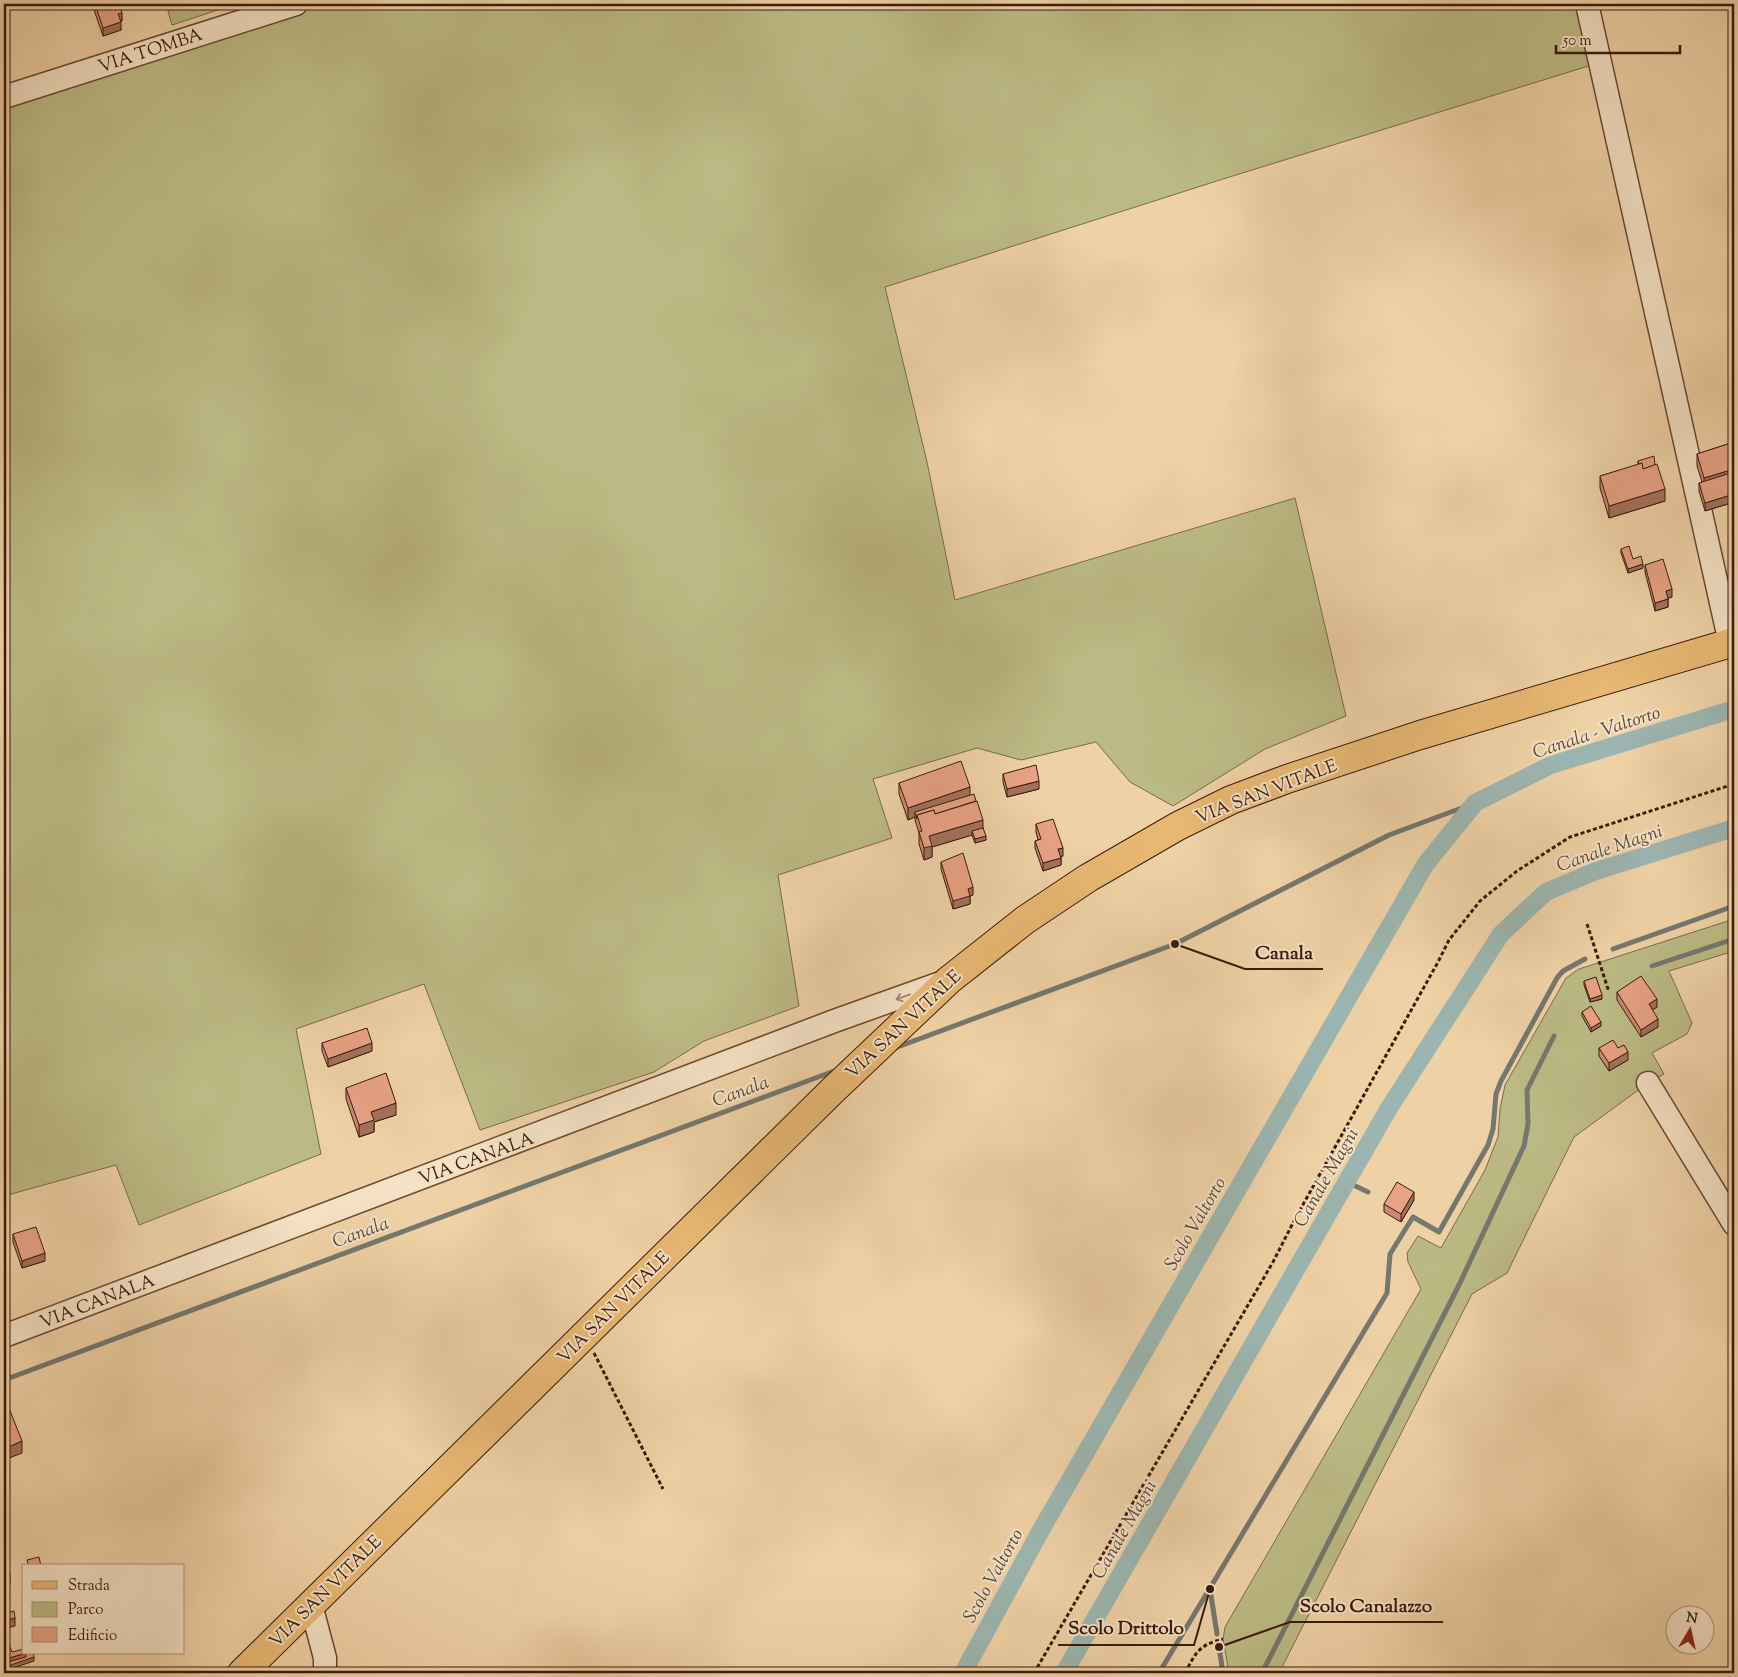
<svg xmlns="http://www.w3.org/2000/svg" width="1738" height="1677" viewBox="0 0 1738 1677" font-family="'Sorts Mill Goudy',serif">
<style>
.green{fill:#bcba84;stroke:#7c6a48}
.lines{fill:none;stroke-linecap:round;stroke-linejoin:round}
.stream{stroke:#76776f;stroke-width:5}
.canal{stroke:#9cb5b0;stroke-width:18}
.minor-casing{stroke:#694833;stroke-width:25}
.major-casing{stroke:#3c1a0d;stroke-width:30}
.path{stroke:#3c1a0d;stroke-width:3;stroke-dasharray:4 2.5;stroke-linecap:butt}
.minor{stroke:#f5e1c5;stroke-width:22}
.major{stroke:#e8b873;stroke-width:28}
.wall{fill:#c88b72;stroke:#3c1a0d}
.shaded-wall{fill:#a2715d;stroke:#3c1a0d}
.building{fill:#e8a285;stroke:#3c1a0d}
.oneway{stroke:#a28772}
.labels{text-anchor:middle;stroke-width:4;stroke-linejoin:round;paint-order:stroke}
.street-label{font-size:18px;fill:#3c1a0d;stroke:#f5e1c5}
.water-label{font-size:19px;font-style:italic;fill:#59483e;stroke:#f5e1c5}
.leader{fill:none;stroke:#3c1a0d;stroke-width:2}
.callout-dot{fill:#3c1a0d;stroke:#f5e1c5;stroke-width:2}
.callout-label{font-size:19px;text-anchor:middle;font-weight:bold;fill:#3c1a0d;stroke:#f5e1c5;stroke-width:4;stroke-linejoin:round;paint-order:stroke}
</style>
<rect width="100%" height="100%" fill="#efd1a6"/>
<filter id="stains"><feTurbulence type="fractalNoise" baseFrequency=".004" numOctaves="4"/><feColorMatrix values="0 0 0 0 .2 0 0 0 0 .09 0 0 0 0 .02 0 0 0 .5 -.17"/></filter>
<radialGradient id="worn" r=".72"><stop offset=".6" stop-color="#630" stop-opacity="0"/><stop offset="1" stop-color="#630" stop-opacity=".3"/></radialGradient>
<g class="green">
<path d="M166,4H236L172,25Z"/>
<path d="M323,4H1597L1608,60L1223,179L885,287L927,462L955,600L1295,498L1346,716L1265,749L1173,806L1130,782L1096,742L1021,760L977,748L873,779L892,838L778,875L799,1006L704,1041L654,1072L480,1130L424,984L296,1029L321,1154L139,1225L116,1165L4,1196V106Z"/>
<path d="M1734,919V951L1669,971L1692,1023L1687,1034L1652,1053L1664,1074L1648,1083L1574,1137L1507,1273L1472,1294L1279,1673H1229L1223,1639L1225,1627L1421,1289L1408,1262L1407,1253L1418,1236L1441,1248L1485,1170L1498,1137L1500,1109L1505,1085L1566,978L1579,969Z"/>
</g>
<g class="lines">
<g class="stream">
<path d="M1613,949L1734,906"/>
<path d="M1652,966L1734,939"/>
<path d="M892,1049L1175,944L1389,835L1475,803"/>
<path d="M1347,1182L1368,1192"/>
<path d="M4,1380L837,1070"/>
<path d="M1210,1589L1217,1634"/>
<path d="M1219,1647L1223,1673"/>
<path d="M1159,1673L1387,1293L1390,1254L1413,1217L1439,1232L1488,1145L1493,1129L1496,1094L1501,1081L1557,978L1563,971L1585,959"/>
<path d="M1262,1673L1459,1285L1524,1146L1528,1124L1527,1090L1554,1036"/>
</g>
<g class="canal">
<path d="M963,1673L1041,1530L1425,865L1475,803L1551,765L1734,709"/>
<path d="M1064,1673L1389,1108L1501,934L1546,892L1596,871L1734,828"/>
</g>
<defs>
<g id="minor">
<path d="M1587,4L1730,643"/>
<path d="M4,97L296,4"/>
<path d="M1648,1083L1734,1224"/>
<path d="M4,1336L837,1020L946,981"/>
<path d="M311,1605L325,1658V1673"/>
</g>
<path id="major" d="M242,1673L832,1091L949,980L1025,920L1088,878L1178,826L1231,800L1287,779L1420,735L1734,642"/>
</defs>
<use href="#minor" class="minor-casing"/>
<use href="#major" class="major-casing"/>
<g class="path">
<path d="M1587,924L1609,992"/>
<path d="M594,1353L663,1489"/>
<path d="M1034,1673L1273,1262L1295,1219L1438,962L1449,940L1480,901L1517,871L1570,837L1734,784"/>
<path d="M1185,1673C1196,1652 1199,1645 1223,1639"/>
</g>
<use href="#minor" class="minor"/>
<use href="#major" class="major"/>
</g>
<g class="wall">
<path d="M92,4H130V5L121,8L122,21H120L121,30L103,36Z"/>
<path d="M1734,442V502L1705,511L1699,491V483L1702,482L1697,466V454Z"/>
<path d="M1638,461L1665,501L1609,518L1600,488V476L1638,465Z"/>
<path d="M1621,549L1633,559L1643,568L1628,573L1621,553Z"/>
<path d="M1645,565L1672,597L1668,598V607L1655,611L1645,572Z"/>
<path d="M1003,774L1039,789L1007,797L1003,782Z"/>
<path d="M899,783L970,796L983,828L986,840L975,843L972,835L932,847V857L924,860L919,844V833L915,820V817L908,820L899,794Z"/>
<path d="M1036,824L1063,856H1061V865L1043,871L1035,848V841L1038,840L1036,832Z"/>
<path d="M941,862L973,895L970,896V904L953,909L941,869Z"/>
<path d="M1584,981L1602,999L1590,1002L1584,985Z"/>
<path d="M1617,992L1657,1007L1652,1010L1658,1027L1641,1037L1617,1000Z"/>
<path d="M1582,1012L1601,1026L1591,1032L1582,1016Z"/>
<path d="M322,1043L372,1051L328,1067L322,1051Z"/>
<path d="M1599,1048H1618L1628,1060L1609,1071L1599,1056Z"/>
<path d="M346,1088L396,1115L374,1122V1132L359,1137L346,1099Z"/>
<path d="M1414,1200L1401,1222L1384,1212V1204Z"/>
<path d="M13,1234L45,1261L22,1268L13,1242Z"/>
</g>
<g class="shaded-wall">
<path d="M118,4H130V5L118,9Z"/>
<path d="M122,13V21H118V14Z"/>
<path d="M121,22V30L103,36V28Z"/>
<path d="M1734,469V480L1704,490V478Z"/>
<path d="M1665,489V501L1609,518V506Z"/>
<path d="M1734,494V502L1705,511V503Z"/>
<path d="M1643,564V568L1628,573V569Z"/>
<path d="M1672,589V597L1666,599V591Z"/>
<path d="M1668,599V607L1655,611V603Z"/>
<path d="M1039,781V789L1007,797V789Z"/>
<path d="M970,787V798L915,812V817L908,820V808Z"/>
<path d="M983,820V831H972V835L932,847V857L924,860V848L929,836Z"/>
<path d="M986,836V840L975,843V839Z"/>
<path d="M1063,848V856L1058,857V849Z"/>
<path d="M1061,858V865L1043,871V863Z"/>
<path d="M973,887V895L970,896V904L953,909V901L968,889Z"/>
<path d="M1602,995V999L1590,1002V999Z"/>
<path d="M1657,999V1007L1649,1012V1004Z"/>
<path d="M1658,1019V1027L1641,1037V1030Z"/>
<path d="M1601,1022V1026L1591,1032V1028Z"/>
<path d="M372,1043V1051L328,1067V1059Z"/>
<path d="M1628,1052V1060L1609,1071V1063Z"/>
<path d="M396,1103V1115L374,1122V1132L359,1137V1125L371,1112Z"/>
<path d="M1414,1192V1200L1401,1222V1214Z"/>
<path d="M45,1253V1261L22,1268V1261Z"/>
<path d="M22,1441V1453L4,1460V1449Z"/>
<path d="M10,1575V1583L4,1585V1577Z"/>
<path d="M15,1618V1626L4,1629V1621Z"/>
<path d="M26,1653L34,1657V1661L4,1671V1663L6,1659Z"/>
</g>
<g class="building">
<path d="M95,4H119L122,13L118,14L121,22L103,28Z"/>
<path d="M1734,442V469L1704,478L1697,454Z"/>
<path d="M1654,456L1655,465L1643,469L1642,463L1639,464L1638,461Z"/>
<path d="M1642,463L1643,469L1657,464L1665,489L1609,506L1600,476Z"/>
<path d="M1734,472V494L1705,503L1699,483Z"/>
<path d="M1629,546L1633,559L1641,556L1643,564L1628,569L1621,549Z"/>
<path d="M1663,559L1672,589L1666,591L1668,599L1655,603L1645,565Z"/>
<path d="M961,761L970,787L908,808L899,783Z"/>
<path d="M1036,765L1039,781L1007,789L1003,774Z"/>
<path d="M974,794L976,801L935,814L934,810L917,815V819L915,812Z"/>
<path d="M977,801L983,820L929,836L932,846L924,848L919,832L922,831L917,815L934,810L935,814Z"/>
<path d="M1053,819L1063,848L1058,849L1061,858L1043,863L1035,841L1041,839L1036,824Z"/>
<path d="M983,828L986,836L975,839L972,831Z"/>
<path d="M963,853L973,887L968,889L970,896L953,901L941,862Z"/>
<path d="M1641,976L1657,999L1649,1004L1658,1019L1641,1030L1617,992Z"/>
<path d="M1596,977L1602,995L1590,999L1584,981Z"/>
<path d="M1591,1006L1601,1022L1591,1028L1582,1012Z"/>
<path d="M367,1028L372,1043L328,1059L322,1043Z"/>
<path d="M1613,1040L1618,1048L1624,1045L1628,1052L1609,1063L1599,1048Z"/>
<path d="M386,1073L396,1103L371,1112L374,1120L359,1125L346,1088Z"/>
<path d="M1397,1182L1414,1192L1401,1214L1384,1204Z"/>
<path d="M36,1227L45,1253L22,1261L13,1234Z"/>
<path d="M7,1403L22,1441L4,1449V1404Z"/>
<path d="M39,1557L41,1566H29L27,1560Z"/>
<path d="M7,1563L10,1575L4,1577V1564Z"/>
<path d="M14,1611L15,1618L4,1621V1614Z"/>
<path d="M8,1642L12,1652L24,1649V1653H26L6,1659L8,1662L4,1663V1643Z"/>
<path d="M26,1653H33L34,1657L8,1666V1662L26,1657Z"/>
</g>
<defs><path id="oneway-shaft" d="M-6 0H5M1.5-3L5.5 0L1.5 3" fill="none" stroke-width="1.6" stroke-linecap="round" stroke-linejoin="round" transform="scale(1.25)"/></defs>
<use class="oneway" href="#oneway-shaft" transform="translate(903 997) rotate(160)"/>
<g class="labels">
<g class="street-label">
<text transform="translate(150 50) rotate(-18)" y="6">VIA TOMBA</text>
<text transform="translate(1266 791) rotate(-21)" y="6">VIA SAN VITALE</text>
<text transform="translate(903 1024) rotate(-43)" y="6">VIA SAN VITALE</text>
<text transform="translate(476 1158) rotate(-20)" y="6">VIA CANALA</text>
<text transform="translate(97 1301) rotate(-21)" y="6">VIA CANALA</text>
<text transform="translate(613 1307) rotate(-45)" y="6">VIA SAN VITALE</text>
<text transform="translate(325 1591) rotate(-45)" y="6">VIA SAN VITALE</text>
</g>
<g class="water-label">
<text transform="translate(1596 731) rotate(-18)" y="7">Canala - Valtorto</text>
<text transform="translate(1609 847) rotate(-19)" y="7">Canale Magni</text>
<text transform="translate(740 1090) rotate(-20)" y="7">Canala</text>
<text transform="translate(1325 1177) rotate(-60)" y="7">Canale Magni</text>
<text transform="translate(1194 1223) rotate(-60)" y="7">Scolo Valtorto</text>
<text transform="translate(360 1231) rotate(-20)" y="7">Canala</text>
<text transform="translate(1123 1529) rotate(-60)" y="7">Canale Magni</text>
<text transform="translate(992 1575) rotate(-61)" y="7">Scolo Valtorto</text>
</g>
</g>
<path class="leader" d="M1175 944L1245 969H1323M1219 1647L1290 1622H1443M1210 1589L1194 1645H1058"/>
<g class="callout-dot">
<circle cx="1175" cy="944" r="5"/>
<circle cx="1219" cy="1647" r="5"/>
<circle cx="1210" cy="1589" r="5"/>
</g>
<g class="callout-label">
<text x="1284" y="959">Canala</text>
<text x="1366" y="1612">Scolo Canalazzo</text>
<text x="1126" y="1634">Scolo Drittolo</text>
</g>
<rect width="1738" height="1677" fill="none" stroke="#efd1a6" stroke-width="20"/>
<rect x="5" y="5" width="1728" height="1667" fill="none" stroke="#3c1a0d" stroke-width="2.5"/>
<rect x="10" y="10" width="1718" height="1657" fill="none" stroke="#3c1a0d"/>
<rect x="22" y="1564" width="162" height="90" fill="#f5e1c5" stroke="#ab917b"/>
<rect x="32" y="1581" width="25" height="8" fill="#e8b873" stroke="#ab917b"/>
<text x="68" y="1590" font-size="15" fill="#3c1a0d">Strada</text>
<rect x="32" y="1602" width="25" height="15" fill="#bcba84" stroke="#ab917b"/>
<text x="68" y="1614" font-size="15" fill="#3c1a0d">Parco</text>
<rect x="32" y="1627" width="25" height="15" fill="#e8a285" stroke="#ab917b"/>
<text x="68" y="1640" font-size="15" fill="#3c1a0d">Edificio</text>
<g transform="translate(1690 1630) rotate(9)"><circle r="24" fill="#f5e1c5" stroke="#ab917b"/>
<path d="M0-4L9 19L0 12L-9 19Z" fill="#8f2418"/>
<text y="-8" font-size="14" font-weight="bold" text-anchor="middle" fill="#3c1a0d">N</text>
</g>
<path d="M1556 45v8h124v-8" fill="none" stroke="#3c1a0d" stroke-width="2.5"/>
<text x="1563" y="45" font-size="15" fill="#3c1a0d" stroke="#f5e1c5" stroke-width="4" paint-order="stroke">50 m</text>
<rect width="100%" height="100%" filter="url(#stains)"/>
<rect width="100%" height="100%" fill="url(#worn)"/>
</svg>
